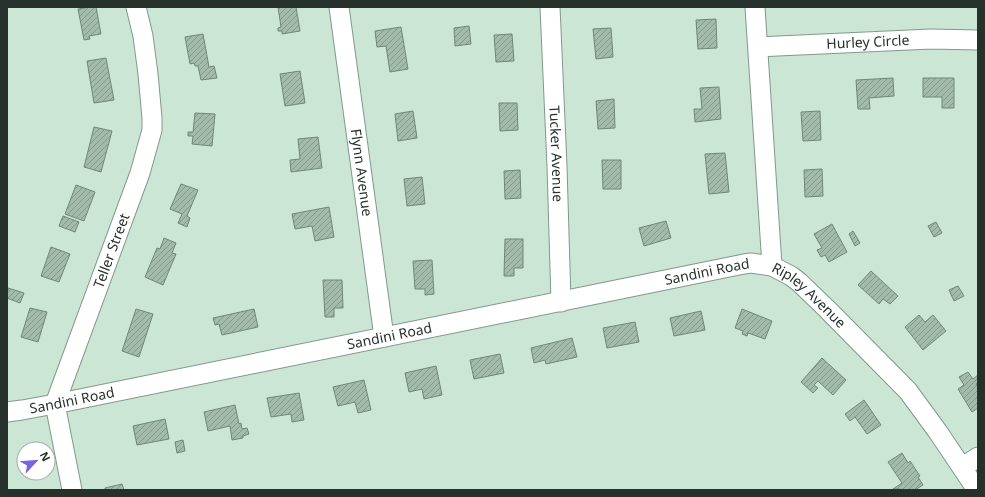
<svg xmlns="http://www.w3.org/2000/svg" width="985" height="497" viewBox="0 0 985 497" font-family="'Noto Sans',sans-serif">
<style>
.building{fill:url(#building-hatch);stroke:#6f8778}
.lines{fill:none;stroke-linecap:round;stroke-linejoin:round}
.minor-casing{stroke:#81998a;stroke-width:21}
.minor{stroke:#fff;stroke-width:19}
.labels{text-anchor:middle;stroke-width:3;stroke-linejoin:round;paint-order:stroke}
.street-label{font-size:14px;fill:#27312b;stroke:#fff}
</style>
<defs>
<pattern id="building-hatch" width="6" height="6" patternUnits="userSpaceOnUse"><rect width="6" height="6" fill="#a2bbab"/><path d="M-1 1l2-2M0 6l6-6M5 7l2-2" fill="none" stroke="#84998b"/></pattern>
</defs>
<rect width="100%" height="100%" fill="#cce6d5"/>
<g class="building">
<path d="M90,7H96L101,34L89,36L90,39L84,40L78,9Z"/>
<path d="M278,7H296L300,31L282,34V31H278V28L281,27Z"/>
<path d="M716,19L717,48L698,49L696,20Z"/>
<path d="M469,26L471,44L455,46L454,28Z"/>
<path d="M401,27L408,69L390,72L386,46L377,47L375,31Z"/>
<path d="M611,28L613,57L596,59L593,29Z"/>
<path d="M203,34L209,67L214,66L217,78L201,80L198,66H195L194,63L190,64L185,37Z"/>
<path d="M512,34L514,61L496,62L494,35Z"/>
<path d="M106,58L114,100L94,103L87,61Z"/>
<path d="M300,71L305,103L285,106L280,74Z"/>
<path d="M893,78L894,96L869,98L870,109H858L856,80Z"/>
<path d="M923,78H954V108H942V97H923Z"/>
<path d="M719,87L721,119L695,122L694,109H702L700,88Z"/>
<path d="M614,99L615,128L598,129L596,101Z"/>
<path d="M499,103H517L518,130L500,131Z"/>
<path d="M413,111L417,138L398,141L395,114Z"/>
<path d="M820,111L821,140L803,141L801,112Z"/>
<path d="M195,113L215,114L212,146L192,144L193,136H188V132H193Z"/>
<path d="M94,127L112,131L101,172L84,167Z"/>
<path d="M318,137L322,168L291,172L290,160L300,159L298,139Z"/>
<path d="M725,153L729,192L709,194L705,154Z"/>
<path d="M602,160H621V189H603Z"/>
<path d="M822,169L823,196L805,197L804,170Z"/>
<path d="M520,170L521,198L505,199L504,171Z"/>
<path d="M422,177L425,204L407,206L404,179Z"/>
<path d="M181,184L198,190L187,216L190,218L187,227L178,223L182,214L170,209Z"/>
<path d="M76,185L95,192L84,221L65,214Z"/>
<path d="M329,207L334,237L315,241L312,226L295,229L292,214Z"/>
<path d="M63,216L79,222L75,232L59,226Z"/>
<path d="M666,221L671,238L644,246L639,228Z"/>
<path d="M936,222L942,233L934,237L928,226Z"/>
<path d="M832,224L847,252L829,262L825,255L821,257L817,250L822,248L814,234Z"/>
<path d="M853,231L860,243L855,246L849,234Z"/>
<path d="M164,238L176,243L172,253L176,254L163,285L145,277L157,248L160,249Z"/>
<path d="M505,239H523V268H514V276H504Z"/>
<path d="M51,247L70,254L59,282L41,276Z"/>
<path d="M432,260L434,294L425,295V289H415L413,261Z"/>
<path d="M871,271L898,296L890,304L883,299L879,304L858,285Z"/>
<path d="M323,280H342L343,308H334V317H325Z"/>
<path d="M958,286L964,296L954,301L949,290Z"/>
<path d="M8,288L24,293L20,303L7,298Z"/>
<path d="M30,308L47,312L38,342L21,337Z"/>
<path d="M136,309L153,314L139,357L122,351Z"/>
<path d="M254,309L258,327L222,335L219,324L215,325L213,318Z"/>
<path d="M742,309L772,321L765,339L748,333L747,336L742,334L743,331L735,328Z"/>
<path d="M701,311L705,330L674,336L670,318Z"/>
<path d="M919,315L925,322L933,315L946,331L923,350L905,327Z"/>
<path d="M635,322L639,342L607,348L603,328Z"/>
<path d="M572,338L577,357L546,364L545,360L534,363L531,348Z"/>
<path d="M500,354L504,373L474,379L470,360Z"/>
<path d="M822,358L846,380L833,395L818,381L814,385L818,388L813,393L801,382Z"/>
<path d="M436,366L442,395L424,399L422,389L409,392L405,373Z"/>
<path d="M968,372L973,379L978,375V383L976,384L978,387V408L972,412L958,389L964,385L959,377Z"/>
<path d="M364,380L371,410L358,413L355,402L338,406L333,387Z"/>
<path d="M299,393L304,420L292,422L291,414L271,417L267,398Z"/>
<path d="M864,400L881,425L867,434L855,417L850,421L845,414Z"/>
<path d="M235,405L239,424L241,423L242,429L247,428L249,434L243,436V438L232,440L230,426L208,431L204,412Z"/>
<path d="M165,419L169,439L137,445L133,426Z"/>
<path d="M183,440L185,451L177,453L175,442Z"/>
<path d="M902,453L908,463L910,461L920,476L918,477L923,485L915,490L893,489L902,483L888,462Z"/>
<path d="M122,484L124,490H105V488Z"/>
</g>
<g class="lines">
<defs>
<g id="minor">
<path id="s1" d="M339,7L384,337"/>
<path id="s2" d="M550,7L557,166L561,302"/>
<path id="s3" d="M755,7L772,266L791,276L799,282L828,310L908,391L938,432L977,490"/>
<path id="s4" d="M758,47L931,39L978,40"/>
<path id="s5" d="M7,412L22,410L55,404L744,264L751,263L772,266"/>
<path d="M963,467L978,457"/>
<path id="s6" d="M72,490L55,404L140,173L152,130V118L148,74L143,36L136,7"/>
</g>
</defs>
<use href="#minor" class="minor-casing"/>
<use href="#minor" class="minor"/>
</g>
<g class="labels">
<g class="street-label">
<text dy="5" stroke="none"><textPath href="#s4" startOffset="110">Hurley Circle</textPath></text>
<text dy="5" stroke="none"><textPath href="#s2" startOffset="147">Tucker Avenue</textPath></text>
<text dy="5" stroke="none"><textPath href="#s1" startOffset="167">Flynn Avenue</textPath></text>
<text dy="5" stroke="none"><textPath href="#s6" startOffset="251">Teller Street</textPath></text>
<text dy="5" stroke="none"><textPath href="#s5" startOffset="714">Sandini Road</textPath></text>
<text dy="5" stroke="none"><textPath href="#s3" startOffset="307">Ripley Avenue</textPath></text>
<text dy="5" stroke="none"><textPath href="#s5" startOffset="390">Sandini Road</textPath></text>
<text dy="5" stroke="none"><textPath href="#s5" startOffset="66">Sandini Road</textPath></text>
</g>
</g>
<rect width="985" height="497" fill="none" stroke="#27312b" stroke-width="16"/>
<g transform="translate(36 461) rotate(64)"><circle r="19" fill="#ffffff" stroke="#a9adaa"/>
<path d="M0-3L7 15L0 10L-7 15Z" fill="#7964df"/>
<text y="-6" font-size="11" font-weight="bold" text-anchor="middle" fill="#27312b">N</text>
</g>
</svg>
